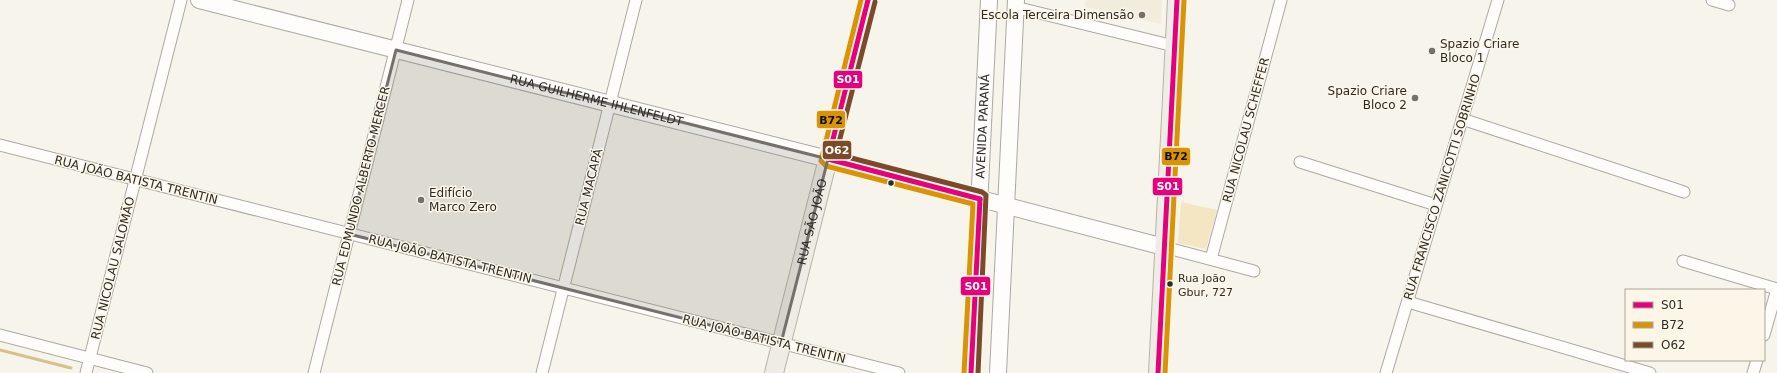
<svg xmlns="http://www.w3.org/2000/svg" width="1777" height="373" viewBox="0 0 1777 373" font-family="'DejaVu Sans',sans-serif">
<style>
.built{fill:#f2ecdc}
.green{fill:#f4e5c3}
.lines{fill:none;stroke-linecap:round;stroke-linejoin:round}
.stream{stroke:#d8c08b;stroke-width:3}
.street-casing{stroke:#aba9a3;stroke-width:13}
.secondary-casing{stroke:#aba9a3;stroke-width:18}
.primary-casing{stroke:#b8b2a5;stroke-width:20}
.street{stroke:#fefdfc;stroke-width:11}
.secondary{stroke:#fefdfc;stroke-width:16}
.primary{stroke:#eeece5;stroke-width:18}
.bus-1-casing{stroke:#fcf6e8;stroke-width:8}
.bus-2-casing{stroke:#fcf6e8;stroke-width:8}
.bus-3-casing{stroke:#fcf6e8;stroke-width:8}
.bus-1{stroke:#e5007d;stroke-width:5}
.bus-2{stroke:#d99406;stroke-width:5}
.bus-3{stroke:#7a4b2a;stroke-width:5}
.marked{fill:#74716b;fill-opacity:0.2;stroke:#74716b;stroke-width:3;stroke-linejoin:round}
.poi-dot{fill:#74716b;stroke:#fcf6e8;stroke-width:1.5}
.bus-dot{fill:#2d2b26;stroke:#fcf6e8;stroke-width:1.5}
.labels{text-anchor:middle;stroke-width:3;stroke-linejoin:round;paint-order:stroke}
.bus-label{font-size:11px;fill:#2d2b26;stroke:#fcf6e8;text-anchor:start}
.poi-label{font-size:12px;fill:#2d2b26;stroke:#fcf6e8;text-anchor:end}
.street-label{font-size:12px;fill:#2d2b26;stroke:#fcf6e8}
.line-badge{stroke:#fcf6e8;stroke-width:1.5}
.badge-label{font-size:11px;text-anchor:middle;font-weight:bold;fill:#fff}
.pale-badge-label{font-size:11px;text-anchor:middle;font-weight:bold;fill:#111}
</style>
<rect width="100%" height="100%" fill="#f7f4ec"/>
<path class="built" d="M1086,0H1162L1161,24L1085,7Z"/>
<path class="green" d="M1181,202L1217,210L1206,249L1178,243Z"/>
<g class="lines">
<path class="stream" d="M0,350L71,368"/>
<defs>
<g id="street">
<path d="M1712,0L1729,5"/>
<path d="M1015,7L1174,46"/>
<path d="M1462,119L1684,192"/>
<path d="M0,145L899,373"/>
<path d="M1300,162L1436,205"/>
<path d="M1164,247L1254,271"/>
<path d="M1211,259L1281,0"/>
<path d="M1683,261L1777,289"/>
<path d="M1408,302L1650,373"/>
<path d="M0,335L147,373"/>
<path d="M1764,335L1777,289"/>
<path d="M86,373L181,0"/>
<path d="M314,373L408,0"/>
<path d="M542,373L636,0"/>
<path d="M1386,373L1498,0"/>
<path d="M1753,373L1757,360"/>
</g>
<g id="secondary">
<path id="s1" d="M199,0L828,159L1164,247"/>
<path id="s2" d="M971,373L989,0"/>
<path d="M998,373L1016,0"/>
</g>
<g id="primary">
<path id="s3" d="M774,373L868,0"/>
<path d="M1158,373L1177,0"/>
</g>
</defs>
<use href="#street" class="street-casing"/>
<use href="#secondary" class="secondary-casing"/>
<use href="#primary" class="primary-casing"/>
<use href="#street" class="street"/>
<use href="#secondary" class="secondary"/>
<use href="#primary" class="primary"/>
<defs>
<g id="bus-1">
<path d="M828,159L868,0"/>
<path d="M828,159L980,199"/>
<path d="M971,373L980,199"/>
<path d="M1158,373L1177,0"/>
</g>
<g id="bus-2">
<path d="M861,0L821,161L826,166L973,204L964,373"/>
<path d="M1165,373L1184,0"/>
</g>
<path id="bus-3" d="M875,2L836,154L982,192L986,195L978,373"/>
</defs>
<use href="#bus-1" class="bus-1-casing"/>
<use href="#bus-2" class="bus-2-casing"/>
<use href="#bus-3" class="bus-3-casing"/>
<use href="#bus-1" class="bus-1"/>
<use href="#bus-2" class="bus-2"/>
<use href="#bus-3" class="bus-3"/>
</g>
<path class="marked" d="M396,50L828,159L781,343L349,234Z"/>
<g class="poi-dot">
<circle cx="1142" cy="15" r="4"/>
<circle cx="1432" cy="51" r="4"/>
<circle cx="1415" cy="98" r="4"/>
<circle cx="421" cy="200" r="4"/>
</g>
<g class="bus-dot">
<circle cx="891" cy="183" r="3.5"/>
<circle cx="1170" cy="284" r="3.5"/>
</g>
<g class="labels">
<g class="bus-label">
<text x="1178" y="282">Rua João<tspan x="1178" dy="14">Gbur, 727</tspan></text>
</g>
<g class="poi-label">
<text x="1134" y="19">Escola Terceira Dimensão</text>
<text x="1440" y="48" text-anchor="start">Spazio Criare<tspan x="1440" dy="14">Bloco 1</tspan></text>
<text x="1407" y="95">Spazio Criare<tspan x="1407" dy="14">Bloco 2</tspan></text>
<text x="429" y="197" text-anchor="start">Edifício<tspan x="429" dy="14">Marco Zero</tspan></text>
</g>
<g class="street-label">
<text dy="4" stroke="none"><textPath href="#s1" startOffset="410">RUA GUILHERME IHLENFELDT</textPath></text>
<text dy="4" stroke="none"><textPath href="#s2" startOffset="247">AVENIDA PARANÁ</textPath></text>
<text transform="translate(1246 130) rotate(-75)" y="4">RUA NICOLAU SCHEFFER</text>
<text transform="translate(136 180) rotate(14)" y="4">RUA JOÃO BATISTA TRENTIN</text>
<text transform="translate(361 186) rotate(-76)" y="4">RUA EDMUNDO ALBERTO MERCER</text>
<text transform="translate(589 187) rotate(-76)" y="4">RUA MACAPÁ</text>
<text transform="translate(1442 187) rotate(-73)" y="4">RUA FRANCISCO ZANICOTTI SOBRINHO</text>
<text dy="4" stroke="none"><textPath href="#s3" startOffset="156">RUA SÃO JOÃO</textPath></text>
<text transform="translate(450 259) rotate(14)" y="4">RUA JOÃO BATISTA TRENTIN</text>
<text transform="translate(113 268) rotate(-76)" y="4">RUA NICOLAU SALOMÃO</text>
<text transform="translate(764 339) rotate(14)" y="4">RUA JOÃO BATISTA TRENTIN</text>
</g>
</g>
<g class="line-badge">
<rect x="833" y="70" width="30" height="19" rx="4" fill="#e5007d"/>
<rect x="816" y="110" width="30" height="19" rx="4" fill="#d99406"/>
<rect x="822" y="140" width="30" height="20" rx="4" fill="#7a4b2a"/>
<rect x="1161" y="147" width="30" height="19" rx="4" fill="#d99406"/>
<rect x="1152" y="177" width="31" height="19" rx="4" fill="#e5007d"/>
<rect x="960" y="276" width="31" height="20" rx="4" fill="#e5007d"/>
</g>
<g class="badge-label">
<text x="848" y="83">S01</text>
<text x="837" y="154">O62</text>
<text x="1168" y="190">S01</text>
<text x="976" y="290">S01</text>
</g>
<g class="pale-badge-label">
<text x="831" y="124">B72</text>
<text x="1176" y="160">B72</text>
</g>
<rect x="1625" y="289" width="140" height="72" fill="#fcf6e8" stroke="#a9a59a"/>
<rect x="1633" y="302" width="20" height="6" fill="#e5007d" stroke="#a9a59a"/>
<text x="1661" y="309" font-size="12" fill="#2d2b26">S01</text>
<rect x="1633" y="322" width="20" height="6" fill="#d99406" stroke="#a9a59a"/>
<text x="1661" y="329" font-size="12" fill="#2d2b26">B72</text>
<rect x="1633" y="342" width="20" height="6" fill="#7a4b2a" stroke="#a9a59a"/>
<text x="1661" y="349" font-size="12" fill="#2d2b26">O62</text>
</svg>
